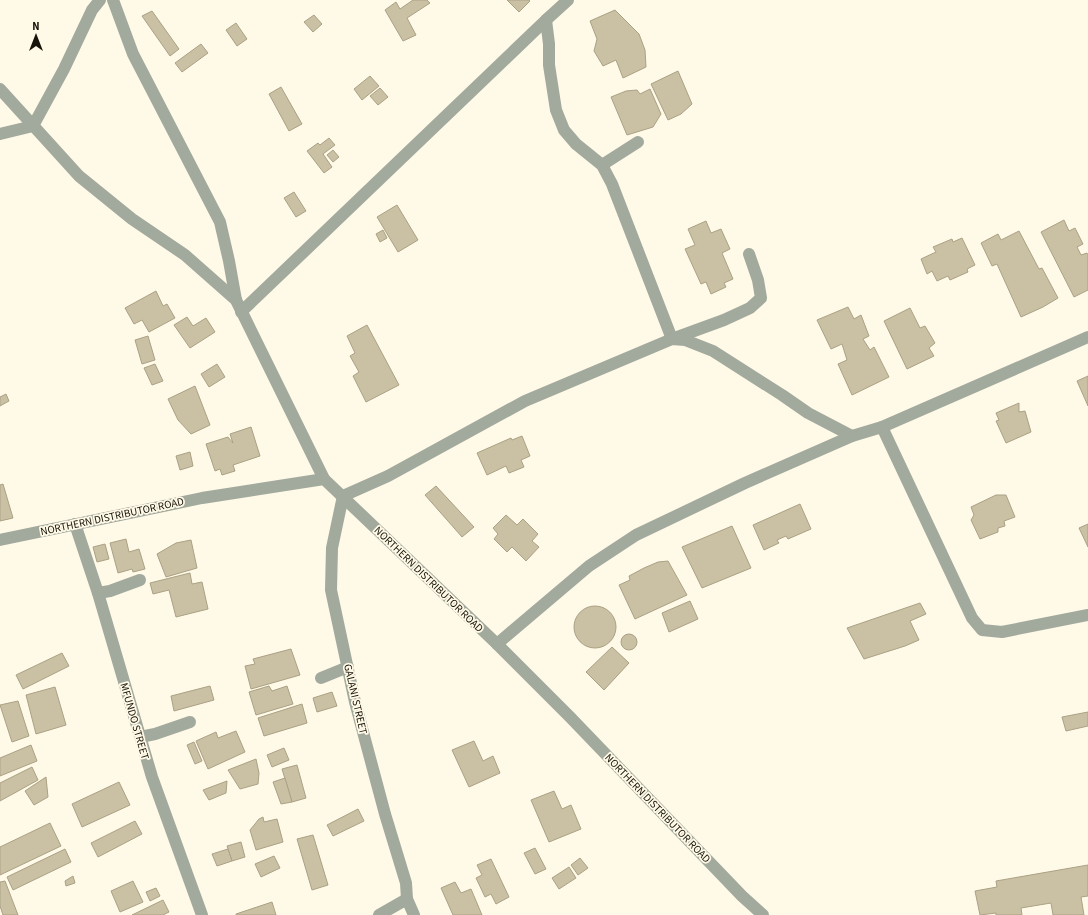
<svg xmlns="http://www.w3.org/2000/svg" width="1088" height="915" viewBox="0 0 1088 915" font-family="'Source Sans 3',sans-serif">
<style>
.building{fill:#cac0a3;stroke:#aba185}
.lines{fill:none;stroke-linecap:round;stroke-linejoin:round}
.minor{stroke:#a2a99d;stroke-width:12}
.labels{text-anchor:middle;stroke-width:3.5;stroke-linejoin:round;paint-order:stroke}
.street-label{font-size:11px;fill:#171409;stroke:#fff9e7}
</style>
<rect width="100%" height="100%" fill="#fff9e7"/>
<g class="building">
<path d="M413,0H427L430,3L407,18L416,35L403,41L385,10L396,2L400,9Z"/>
<path d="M507,0H529L530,1L519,12Z"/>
<path d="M615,10L639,34L645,50L646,67L623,78L616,60L603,66L594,51L597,39L590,21Z"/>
<path d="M152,11L179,49L170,56L142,16Z"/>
<path d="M314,15L322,24L313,32L304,22Z"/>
<path d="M236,23L247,39L237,46L226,30Z"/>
<path d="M201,44L208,53L182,72L175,63Z"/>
<path d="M678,71L692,104L681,114L668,120L651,84Z"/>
<path d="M370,76L379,86L362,100L354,89Z"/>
<path d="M281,87L302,124L289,131L269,94Z"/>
<path d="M380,88L388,97L378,105L370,96Z"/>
<path d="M650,89L661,114L653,127L627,135L611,97L626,91L637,90L640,94Z"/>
<path d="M329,138L335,145L323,154L332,167L324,173L307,151L318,143L320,145Z"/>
<path d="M333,150L339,157L333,162L327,155Z"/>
<path d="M294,192L306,211L296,217L284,198Z"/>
<path d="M397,205L418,240L398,252L377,217Z"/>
<path d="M1064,220L1069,231L1075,228L1083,244L1077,247L1081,255L1087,253L1088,255V290L1074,297L1041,232Z"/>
<path d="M706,221L711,233L721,229L730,249L722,253L733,279L724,283L726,287L711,294L706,282L701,284L685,249L695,245L688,229Z"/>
<path d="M383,230L387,238L380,242L376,234Z"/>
<path d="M1019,231L1039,269L1042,268L1058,298L1043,307L1021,317L997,264L992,266L981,243L998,234L1001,240Z"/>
<path d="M962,238L975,265L967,269L968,272L950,280L948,276L937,281L932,271L927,274L921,259L936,252L933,247L952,239L953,242Z"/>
<path d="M156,291L163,306L167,304L175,318L149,332L142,320L134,324L125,308Z"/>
<path d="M848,307L854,319L861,315L869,336L863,339L870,350L874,347L889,377L852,395L838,364L847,360L842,344L831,349L817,320Z"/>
<path d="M910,308L920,328L925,326L935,343L929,348L934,356L907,369L884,321Z"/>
<path d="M187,317L193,326L206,318L215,332L190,348L174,325Z"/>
<path d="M367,325L399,385L366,402L353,376L359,372L350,356L355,353L347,336Z"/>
<path d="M148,336L155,360L142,364L135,340Z"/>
<path d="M155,364L163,381L152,385L144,368Z"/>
<path d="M217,364L225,377L209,387L201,374Z"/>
<path d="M1088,376V406L1077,381Z"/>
<path d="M195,386L210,425L191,434L178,420L168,399Z"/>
<path d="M6,394L9,401L0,406V397Z"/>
<path d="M1019,403V412L1025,411L1031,432L1006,443L996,421L999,420L996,413Z"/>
<path d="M251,427L260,456L233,465L235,471L222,475L220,469L215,471L206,444L228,437L233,443L230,434Z"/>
<path d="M522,436L530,456L521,460L524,467L509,473L506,466L487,475L477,453L511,438L512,440Z"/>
<path d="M190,452L193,466L180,470L176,456Z"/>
<path d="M3,484L13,518L0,521V485Z"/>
<path d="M436,486L474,527L462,537L425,495Z"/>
<path d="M996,495H1006L1015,517L1004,521L1005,526L998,528V532L980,539L971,520L974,515L971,507Z"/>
<path d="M800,504L811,529L788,539L786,536L777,540L779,543L764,550L753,525Z"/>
<path d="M506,515L517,525L523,519L538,534L532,541L539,547L526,561L512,547L507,552L494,539L498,534L493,528Z"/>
<path d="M1088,524V547L1079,528Z"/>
<path d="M732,526L751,568L702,588L682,547Z"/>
<path d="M126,539L129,552L139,549L145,569L133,572L132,569L118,573L110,543Z"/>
<path d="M191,540L197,568L166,577L157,554L176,543Z"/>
<path d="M105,544L109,559L97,562L93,547Z"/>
<path d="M668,561L687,595L635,619L619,585L630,580L629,576L644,568L658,562Z"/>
<path d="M190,573L192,584L202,582L208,609L176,617L169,590L153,594L150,583Z"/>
<path d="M690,601L698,619L669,632L662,613Z"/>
<path d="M920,603L926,614L910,621L919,640L905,646L864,659L847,628Z"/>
<circle cx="595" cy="627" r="21"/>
<circle cx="629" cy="642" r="8"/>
<path d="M612,647L629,663L604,690L586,672Z"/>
<path d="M291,649L300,675L251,689L245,666L255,664L253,659Z"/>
<path d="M62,653L69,666L23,689L16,675Z"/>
<path d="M210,686L214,700L174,711L171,696Z"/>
<path d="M269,686L272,691L287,686L293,704L256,715L249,692Z"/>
<path d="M55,687L66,725L36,734L26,695Z"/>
<path d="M332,692L337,706L317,712L313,698Z"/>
<path d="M18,701L29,736L12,742L0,705Z"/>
<path d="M302,704L307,723L264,736L258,718Z"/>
<path d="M1088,712V726L1066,731L1062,717Z"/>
<path d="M236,731L245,752L208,769L196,741L216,732L218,738Z"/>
<path d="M474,741L483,761L493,756L500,773L469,787L452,750Z"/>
<path d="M194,742L202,761L195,764L187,745Z"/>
<path d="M31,745L37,761L0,776V758Z"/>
<path d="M284,748L289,760L272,767L267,755Z"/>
<path d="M256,759L259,773L258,784L240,789L228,770Z"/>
<path d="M297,765L306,798L292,802L282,769Z"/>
<path d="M32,767L38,780L0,801V783Z"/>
<path d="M46,777L48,797L34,805L25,791Z"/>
<path d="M285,778L292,802L281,804L273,782Z"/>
<path d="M227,781L226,793L209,800L203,790Z"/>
<path d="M119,782L130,805L82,827L72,804Z"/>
<path d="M554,791L562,809L571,805L581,829L549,842L531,800Z"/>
<path d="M358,809L364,821L333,836L327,825Z"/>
<path d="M263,817L264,822L277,819L283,842L256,850L250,830L259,819Z"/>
<path d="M135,821L142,834L98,857L91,843Z"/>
<path d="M50,823L61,846L0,875V847Z"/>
<path d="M313,835L328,885L312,890L297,839Z"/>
<path d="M241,842L245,857L232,861L227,846Z"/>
<path d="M535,848L546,869L535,874L524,853Z"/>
<path d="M65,849L71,862L13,890L7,877Z"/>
<path d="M228,849L232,861L217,866L212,854Z"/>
<path d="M274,856L280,868L261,877L255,864Z"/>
<path d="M580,858L588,868L578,875L571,865Z"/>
<path d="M491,859L509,897L496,904L491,894L485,897L476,878L482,875L477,865Z"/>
<path d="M1088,865V896L1081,897L1084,915H1053L1051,903L1021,908L1022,915H996V913L980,915L975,891L997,887L996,881Z"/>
<path d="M569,867L576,878L559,889L552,878Z"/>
<path d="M73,876L75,883L66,886L65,881Z"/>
<path d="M5,881L18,915H3L0,906V882Z"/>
<path d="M133,881L143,902L120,912L111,891Z"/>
<path d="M455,882L461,893L471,889L482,915H453L441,888Z"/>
<path d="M156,888L160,896L150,901L146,892Z"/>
<path d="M163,900L169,912L163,915H132Z"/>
<path d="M272,902L276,915H236V914Z"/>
</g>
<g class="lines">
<g class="minor">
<path d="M113,0L133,54L220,222L229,261L236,300"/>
<path d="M546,20L549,44V65L556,110L564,130L576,144L602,165L612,184L672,339L724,320L750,308L761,298L758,280L749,254"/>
<path d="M0,89L79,176L132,219L185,255L236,300L324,479"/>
<path d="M0,134L33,126L64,69L92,10L100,0"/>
<path d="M602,165L638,142"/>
<path d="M241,312L546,20L568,0"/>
<path d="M882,427L972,618L982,630L1002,632L1088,615"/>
<path d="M75,524L98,593L152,777L202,915"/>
<path d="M0,540L202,498L324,479L497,644L570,717L742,896L763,915"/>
<path d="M98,593L110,591L140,580"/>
<path d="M497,644L589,566L636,535L745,483L852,436L882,427L1088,337"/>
<path d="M321,678L348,667"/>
<path d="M140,737L155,734L190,722"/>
<path d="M379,915L407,899"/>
<path d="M414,915L407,899L406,883L385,814L355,702L331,590L332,548L343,496L388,476L525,401L672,339L685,340L713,351L782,395L808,413L852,436"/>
</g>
</g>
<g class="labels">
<g class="street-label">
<text transform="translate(112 516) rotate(-12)" y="4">NORTHERN DISTRIBUTOR ROAD</text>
<text transform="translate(429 579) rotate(44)" y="4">NORTHERN DISTRIBUTOR ROAD</text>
<text transform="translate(356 699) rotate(77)" y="4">GALANI STREET</text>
<text transform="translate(135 721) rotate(74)" y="4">MFUNDO STREET</text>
<text transform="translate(658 808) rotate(46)" y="4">NORTHERN DISTRIBUTOR ROAD</text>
</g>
</g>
<g transform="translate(36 36)" stroke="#fff9e7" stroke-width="3" paint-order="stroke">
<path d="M0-3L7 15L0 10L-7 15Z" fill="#171409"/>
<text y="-6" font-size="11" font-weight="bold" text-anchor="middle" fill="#171409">N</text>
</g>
</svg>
